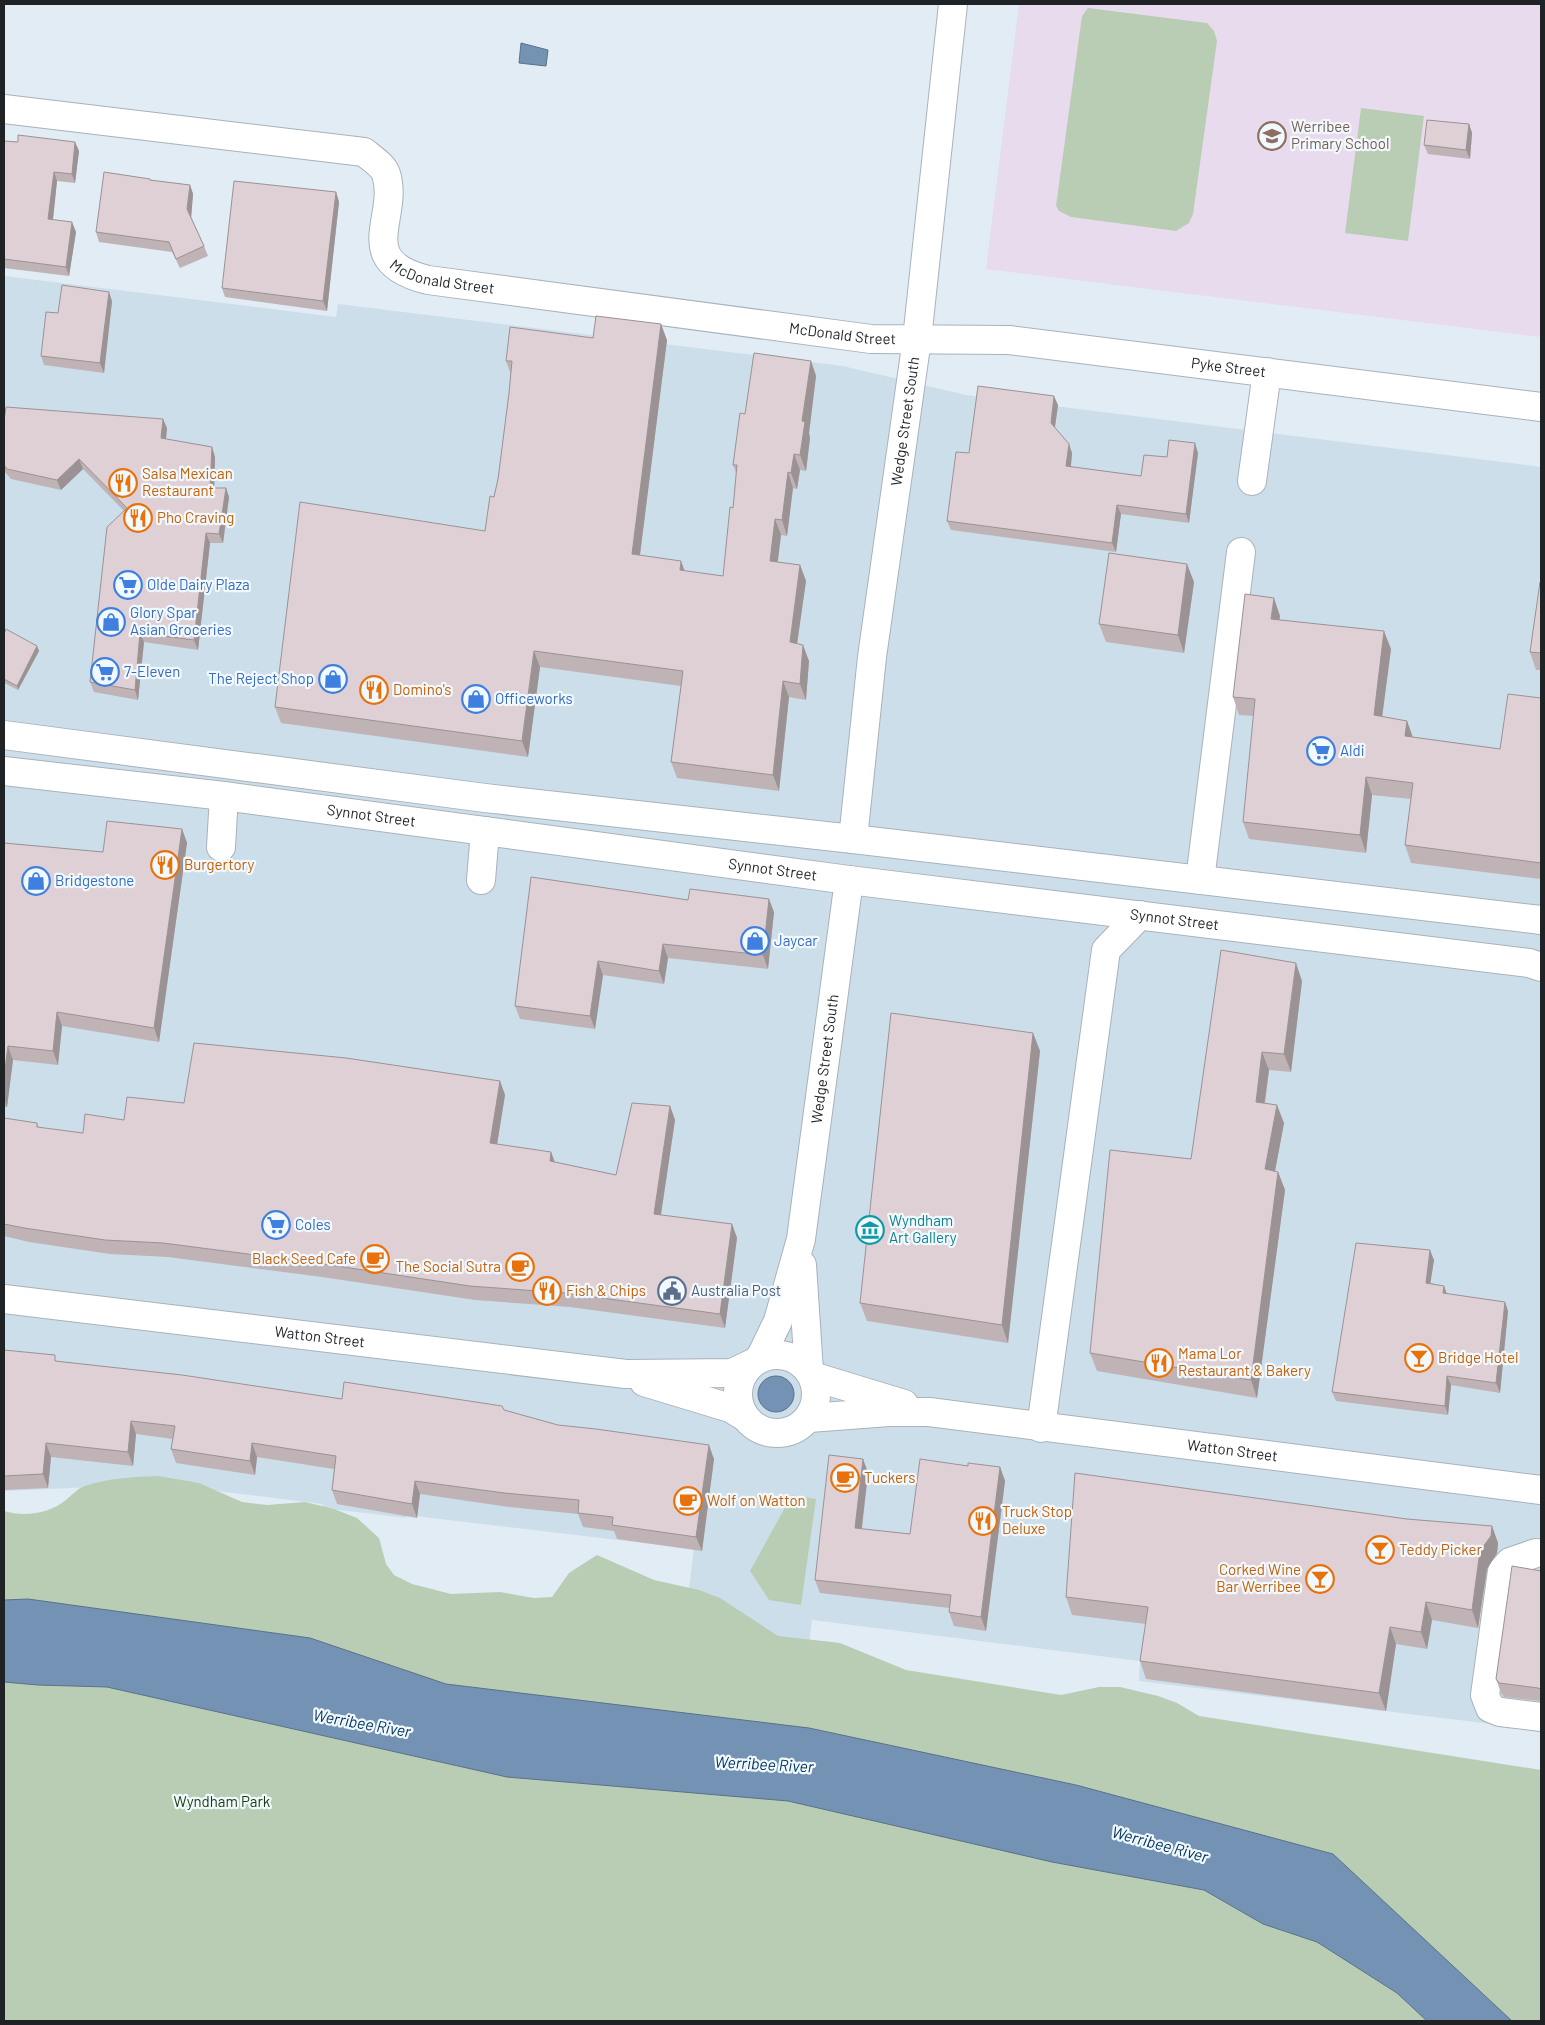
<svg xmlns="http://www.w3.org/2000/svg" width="1545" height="2025" viewBox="0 0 1545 2025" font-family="Barlow,sans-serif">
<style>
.built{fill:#cddeeb}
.education{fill:#e9dbee}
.green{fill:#b8cdb4}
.water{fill:#7493b4;stroke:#5a7189}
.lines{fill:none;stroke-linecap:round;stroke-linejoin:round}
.minor-casing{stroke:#a8b2ba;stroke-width:30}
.highway-casing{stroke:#a8b2ba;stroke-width:30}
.minor{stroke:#fff;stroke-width:28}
.highway{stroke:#fff;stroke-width:28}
.wall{fill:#bfb3b6}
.shaded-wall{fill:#9b9294}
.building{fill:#ded0d4;stroke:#9b9294}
.labels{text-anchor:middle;stroke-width:4.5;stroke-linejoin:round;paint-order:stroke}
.education-label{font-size:15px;fill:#785e54;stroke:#f2f9fe;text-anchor:start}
.street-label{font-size:15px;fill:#1f2326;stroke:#f2f9fe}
.food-label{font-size:15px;fill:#c56008;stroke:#f2f9fe;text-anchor:start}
.shop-label{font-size:15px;fill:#366cbe;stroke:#f2f9fe;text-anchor:start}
.culture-label{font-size:15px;fill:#0d838f;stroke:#f2f9fe;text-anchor:start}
.service-label{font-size:15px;fill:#4e5e75;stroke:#f2f9fe;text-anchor:start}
.park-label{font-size:15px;fill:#153d0a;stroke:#f2f9fe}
.water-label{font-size:16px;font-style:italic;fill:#033761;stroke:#f2f9fe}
</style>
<rect width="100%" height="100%" fill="#e1ecf5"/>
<path class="built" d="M4,276L336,317L338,304L843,366L966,395L1541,467V1730L1139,1681L1140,1661L812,1620L808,1653L683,1636L694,1549L406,1515V1518L323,1508V1504L159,1484L4,1491Z"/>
<path class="education" d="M1019,4H1541V337L986,269Z"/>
<g class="green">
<path d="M1088,8L1207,23L1214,31L1217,41L1193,214L1189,223L1176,231L1071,217L1059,211L1056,206L1082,16Z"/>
<path d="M1361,108L1424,116L1408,241L1345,233Z"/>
<path d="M158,1476L199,1483L242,1502L267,1505L305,1502L334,1509L357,1518L379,1538L386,1564L394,1575L412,1584L451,1594L500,1592L534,1598L552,1597L569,1573L597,1555L654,1580L699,1590L720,1598L778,1636L840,1643L906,1670L1061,1695L1099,1687H1120L1158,1696L1177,1703L1199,1716L1541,1770V2021H4V1511C25,1517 49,1514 66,1500C72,1495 78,1488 85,1486C108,1478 134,1477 158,1476Z"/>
<path d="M792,1495L816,1499L801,1605L769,1600L750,1571Z"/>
</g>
<g class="water">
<path d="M521,43L548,50L546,66L519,63Z"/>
<circle cx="776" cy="1394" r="18"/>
<path d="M28,1599L310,1638L446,1684L809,1728L1076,1785L1333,1854L1512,2021H1427L1397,1993L1317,1942L1263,1924L1204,1890L1052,1862L788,1801L507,1777L107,1687L38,1685L4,1682V1600Z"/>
</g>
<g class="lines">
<defs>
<g id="minor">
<path id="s1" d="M4,109L364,152C371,158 383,165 386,174C400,217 351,261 428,280L871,339L1009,340L1541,407"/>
<path d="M1252,481L1267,372"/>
<path id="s2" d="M853,839L872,657L917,339L953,4"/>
<path d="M221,847L224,796"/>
<path d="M481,880L485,831"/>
<path d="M1200,880L1241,552"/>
<path d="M802,1265L809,1371"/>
<path id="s3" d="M4,1299L626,1374L732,1373L751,1364"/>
<circle cx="777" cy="1394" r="39"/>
<path id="s4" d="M760,1358L778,1321L801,1239L849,880"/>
<path d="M812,1376L904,1404"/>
<path d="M644,1382L730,1408L745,1417"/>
<path id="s5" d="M809,1418L889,1412H929L1541,1490"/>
<path d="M1041,1428L1106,950L1140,915"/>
<path d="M1536,1553L1510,1562L1502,1571L1485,1695L1490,1708L1500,1712L1541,1717"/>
</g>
<g id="highway">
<path d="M4,735L485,798L853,839L1541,920"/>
<path id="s6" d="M4,771L224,796L849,880L1529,963L1541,967"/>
</g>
</defs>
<use href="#minor" class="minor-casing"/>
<use href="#highway" class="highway-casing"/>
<use href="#minor" class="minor"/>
<use href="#highway" class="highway"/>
</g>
<g class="wall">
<path d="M1469,124L1472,133L1470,159L1428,154L1424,145Z"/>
<path d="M4,141L18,142H75L79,151L75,183L57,181L53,219L76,232L69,276L4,268Z"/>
<path d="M150,179L151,180L190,185L193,194L191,217L204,246L208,256L180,268L172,252L99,242L96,232Z"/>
<path d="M336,192L339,202L327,311L225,297L222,288Z"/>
<path d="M112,301L104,373L44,365L41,356L58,313Z"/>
<path d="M593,338L667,340L640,555L684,571L723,576L733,508L736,473L733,465L745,414L811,361L816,376L809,433L810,438L806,471L800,470L797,489L793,488L787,536L781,535L777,562L800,565L806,581L797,644L809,661L806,700L789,697L779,791L677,778L671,762L681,686L540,667L528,757L281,723L275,707L485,531L498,479L509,393L511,375L506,361Z"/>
<path d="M1058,405L1055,428L1072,453L1071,467L1141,476L1167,457L1198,453L1189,523L1121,514L1116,552L951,530L947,521L969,453Z"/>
<path d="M4,420L167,428L166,439L212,447L215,457L214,488H226L229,497L223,543H210L198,650L144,642L138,700L94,692L90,682L124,511L83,469L61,490L11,479L4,471Z"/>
<path d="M1194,582L1184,653L1106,642L1099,624Z"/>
<path d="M1541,582V670H1536L1530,652Z"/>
<path d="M1280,616L1279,620L1391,649L1382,717L1407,721L1413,737L1500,749L1541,698V879L1411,863L1405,845L1411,799L1372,795L1366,853L1249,839L1243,822L1254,716L1239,715L1233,697Z"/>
<path d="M4,634L37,646L39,651L18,690L4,683Z"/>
<path d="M182,829L187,843L159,1042L62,1026L58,1065L13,1060L7,1107H4V843L103,852Z"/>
<path d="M688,900L774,912L768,969L668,958L664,984L603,975L595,1029L520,1019L515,1006Z"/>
<path d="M1302,981L1291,1072L1269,1070L1265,1104L1284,1123L1275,1171L1278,1172L1285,1190L1257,1398L1097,1371L1090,1353Z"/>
<path d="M1033,1033L1040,1051L1008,1343L867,1321L860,1303Z"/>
<path d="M500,1081L505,1095L497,1144L551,1152L555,1162L616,1175L670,1106L675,1120L661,1215L732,1224L737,1238L725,1328L570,1307L475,1300L322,1277L168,1257L110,1254L29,1242L4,1236V1118L37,1123L39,1128L83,1133L124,1120L184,1103Z"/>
<path d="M1434,1260L1430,1283L1444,1286L1447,1294L1505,1302L1508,1311L1500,1393L1451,1385L1448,1415L1336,1401L1332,1392Z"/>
<path d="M4,1350L58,1361L342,1399L504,1410L558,1425L714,1459L702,1551L617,1539L614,1531L583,1527L578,1514L509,1507L420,1494L417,1518L337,1504L332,1490L334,1469L257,1457L255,1475L176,1463L171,1449L173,1439L136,1434L133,1466L51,1457L48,1488L4,1490Z"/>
<path d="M863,1459L868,1473L862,1529L910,1534L968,1466L1000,1467L1005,1481L986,1631L954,1626L949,1612V1608L820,1593L815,1580Z"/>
<path d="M1407,1519L1492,1526L1498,1543L1497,1553L1487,1569L1478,1628L1432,1620L1427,1649L1396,1644L1386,1711L1146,1679L1140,1661L1146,1624L1072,1615L1066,1597Z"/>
<path d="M1541,1571V1701L1504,1697L1501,1693L1496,1679Z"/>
</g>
<g class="shaded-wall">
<path d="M1469,124L1472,133L1470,159L1466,150Z"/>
<path d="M75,142L79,151L75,183L72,174Z"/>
<path d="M54,172L57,181L52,228L48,219Z"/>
<path d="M190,185L193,194L191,219L187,209Z"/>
<path d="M336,192L339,202L327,311L323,301Z"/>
<path d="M72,222L76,232L69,276L66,267Z"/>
<path d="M109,292L112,301L104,373L100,363Z"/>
<path d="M661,324L667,340L638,570L632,554Z"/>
<path d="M811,361L816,376L809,433L810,438L806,471L800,455L802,421Z"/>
<path d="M1054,396L1058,405L1054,433L1051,423Z"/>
<path d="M163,419L167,428L165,448L161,438Z"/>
<path d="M1195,443L1198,453L1189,523L1186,514Z"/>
<path d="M1069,444L1072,453L1070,475L1066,466Z"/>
<path d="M212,447L215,457L214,497L210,488Z"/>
<path d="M794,454L800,470L797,489L791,473Z"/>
<path d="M79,459L83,469L61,490L57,480Z"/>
<path d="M788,472L793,488L787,536L782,520Z"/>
<path d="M226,488L229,497L223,543L219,534Z"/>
<path d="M1117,505L1121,514L1116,552L1112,543Z"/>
<path d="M775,519L781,535L776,577L770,561Z"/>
<path d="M206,533L210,543L198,650L194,640Z"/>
<path d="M681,561L687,577L680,570Z"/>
<path d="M1187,564L1194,582L1184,653L1178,635Z"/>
<path d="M800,565L806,581L795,658L790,642Z"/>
<path d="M1274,598L1280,616L1277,637L1271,619Z"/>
<path d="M1384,631L1391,649L1380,733L1374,715Z"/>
<path d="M140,633L144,642L138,700L135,690Z"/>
<path d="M803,645L809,661L806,700L800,684Z"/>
<path d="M37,646L39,651L18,690L17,686Z"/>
<path d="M534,651L540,667L528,757L522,741Z"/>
<path d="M783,681L789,697L779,791L773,775Z"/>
<path d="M1407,721L1413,738L1405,736Z"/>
<path d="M1366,777L1372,795L1366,853L1360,835Z"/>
<path d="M182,829L187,843L159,1042L154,1028Z"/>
<path d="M769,899L774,912L768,969L763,955Z"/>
<path d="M663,944L668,958L664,984L659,971Z"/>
<path d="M598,961L603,975L595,1029L590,1016Z"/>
<path d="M1296,963L1302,981L1291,1072L1284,1054Z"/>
<path d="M57,1012L62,1026L58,1065L53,1051Z"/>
<path d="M1033,1033L1040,1051L1008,1343L1002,1325Z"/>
<path d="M8,1046L13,1060L7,1107L4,1099V1077Z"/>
<path d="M1262,1052L1269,1070L1262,1120L1256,1102Z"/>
<path d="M500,1081L505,1095L495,1157L490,1143Z"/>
<path d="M1277,1105L1284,1123L1272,1187L1265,1169Z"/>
<path d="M670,1106L675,1120L659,1227L654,1214Z"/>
<path d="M551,1152L556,1166L550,1161Z"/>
<path d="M1278,1172L1285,1190L1257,1398L1251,1380Z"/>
<path d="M732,1224L737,1238L725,1328L720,1314Z"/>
<path d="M1430,1250L1434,1260L1429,1292L1426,1283Z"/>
<path d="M1444,1286L1447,1295L1443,1293Z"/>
<path d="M1505,1302L1508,1311L1500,1393L1496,1383Z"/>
<path d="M1447,1376L1451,1385L1448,1415L1445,1406Z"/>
<path d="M131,1421L136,1434L133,1466L128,1452Z"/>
<path d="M46,1443L51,1457L48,1488L43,1474Z"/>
<path d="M252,1443L257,1457L255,1475L250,1461Z"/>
<path d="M709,1445L714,1459L702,1551L696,1537Z"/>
<path d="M863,1459L868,1473L860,1542L855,1528Z"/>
<path d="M1000,1467L1005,1481L986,1631L981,1617Z"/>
<path d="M415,1481L420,1494L417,1518L412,1504Z"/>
<path d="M1492,1526L1498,1543L1497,1553L1487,1569L1478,1628L1472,1610L1480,1551Z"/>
<path d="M1426,1602L1432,1620L1427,1649L1421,1632Z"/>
<path d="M1390,1627L1396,1644L1386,1711L1379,1693Z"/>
</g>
<g class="building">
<path d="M1427,120L1469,124L1466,150L1424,145Z"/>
<path d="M18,135L75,142L72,174L54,172L48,219L72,222L66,267L4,259V141L18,142Z"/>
<path d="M104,172L150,179V180L190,185L187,209L204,246L176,259L169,242L96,232Z"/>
<path d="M234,181L336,192L323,301L222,288Z"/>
<path d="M62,285L109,292L100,363L41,356L46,312L58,313Z"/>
<path d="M596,316L661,324L632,554L681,561L680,570L723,576L730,507L733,508L737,465H733L740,413L745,414L754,353L811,361L802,421L805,422L800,455L794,454L791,473L788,472L782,520L775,519L770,561L800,565L790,642L803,645L800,684L783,681L773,775L671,762L683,671L534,651L522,741L275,707L300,502L485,531L490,496L494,497L498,479L509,393L512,361H506L510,327L593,338Z"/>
<path d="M978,386L1054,396L1051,423L1069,444L1066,466L1141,476L1144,455L1167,457L1169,440L1195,443L1186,514L1117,505L1112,543L947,521L956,452L969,453Z"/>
<path d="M6,407L163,419L161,438L212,447L210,488H226L219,534L206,533L194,640L140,633L135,690L90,682L107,527L127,508L79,459L57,480L7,469L4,465V420Z"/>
<path d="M1109,553L1187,564L1178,635L1099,624Z"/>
<path d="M1540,582H1541V653L1530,652Z"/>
<path d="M1245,594L1274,598L1271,619L1384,631L1374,715L1407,721L1405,736L1500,749L1508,694L1541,698V863L1405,845L1413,783L1366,777L1360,835L1243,822L1255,699L1233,697Z"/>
<path d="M6,629L37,646L17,686L4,679V634Z"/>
<path d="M107,821L182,829L154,1028L57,1012L53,1051L8,1046L4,1077V843L103,852Z"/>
<path d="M531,877L688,900L690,889L769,899L763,955L663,944L659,971L598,961L590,1016L515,1006Z"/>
<path d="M1221,950L1296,963L1284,1054L1262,1052L1256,1102L1277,1105L1265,1169L1278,1172L1251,1380L1090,1353L1110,1150L1191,1159Z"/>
<path d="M891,1013L1033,1033L1002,1325L860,1303Z"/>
<path d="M194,1043L346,1058L500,1081L490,1143L551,1152L550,1161L616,1175L632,1103L670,1106L654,1214L732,1224L720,1314L565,1293L470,1286L317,1263L163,1243L105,1240L24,1228L4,1224V1118L37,1123V1127L83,1133L85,1114L124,1120L127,1097L184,1103Z"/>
<path d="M1356,1243L1430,1250L1426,1283L1444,1286L1443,1293L1505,1302L1496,1383L1447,1376L1445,1406L1332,1392Z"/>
<path d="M4,1350L55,1355V1361L182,1375L342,1399L344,1382L502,1406L504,1410L558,1425L596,1429L709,1445L696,1537L612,1525L613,1517L578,1513L579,1500L504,1493L415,1481L412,1504L332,1490L336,1456L252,1443L250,1461L171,1449L175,1426L131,1421L128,1452L46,1443L43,1474L4,1476Z"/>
<path d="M829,1455L863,1459L855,1528L910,1534L920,1459L968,1466V1463L1000,1467L981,1617L949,1612L951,1595L815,1580Z"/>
<path d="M1075,1473L1407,1519L1492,1526L1491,1536L1480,1551L1472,1610L1426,1602L1421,1632L1390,1627L1379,1693L1140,1661L1148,1607L1066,1597Z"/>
<path d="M1512,1566L1541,1571V1689L1538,1688L1499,1683L1496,1679Z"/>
</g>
<defs>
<symbol id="school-ring" viewBox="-11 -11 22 22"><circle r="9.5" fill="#f2f9fe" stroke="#8d6e63" stroke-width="1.5"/><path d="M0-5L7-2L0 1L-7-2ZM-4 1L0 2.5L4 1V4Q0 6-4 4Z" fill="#8d6e63"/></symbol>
<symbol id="restaurant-ring" viewBox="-11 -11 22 22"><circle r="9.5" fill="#f2f9fe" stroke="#e8710a" stroke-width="1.5"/><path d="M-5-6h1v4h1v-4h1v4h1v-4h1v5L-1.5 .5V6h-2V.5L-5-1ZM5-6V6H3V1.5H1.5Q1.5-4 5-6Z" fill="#e8710a"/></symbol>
<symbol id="supermarket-ring" viewBox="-11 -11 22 22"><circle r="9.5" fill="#f2f9fe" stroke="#3f7fe0" stroke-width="1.5"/><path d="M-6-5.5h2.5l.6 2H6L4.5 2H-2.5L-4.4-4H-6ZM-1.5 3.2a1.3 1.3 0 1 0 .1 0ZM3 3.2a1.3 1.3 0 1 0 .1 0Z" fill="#3f7fe0"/></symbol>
<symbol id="shop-ring" viewBox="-11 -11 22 22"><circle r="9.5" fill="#f2f9fe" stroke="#3f7fe0" stroke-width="1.5"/><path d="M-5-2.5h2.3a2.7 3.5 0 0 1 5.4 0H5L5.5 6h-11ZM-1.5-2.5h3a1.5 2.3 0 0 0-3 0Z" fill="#3f7fe0"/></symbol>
<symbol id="museum-ring" viewBox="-11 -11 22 22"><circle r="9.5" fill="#f2f9fe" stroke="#0f9aa8" stroke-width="1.5"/><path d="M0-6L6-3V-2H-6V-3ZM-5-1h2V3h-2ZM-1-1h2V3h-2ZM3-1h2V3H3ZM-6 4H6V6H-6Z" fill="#0f9aa8"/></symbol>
<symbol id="cafe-ring" viewBox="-11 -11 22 22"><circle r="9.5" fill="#f2f9fe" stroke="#e8710a" stroke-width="1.5"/><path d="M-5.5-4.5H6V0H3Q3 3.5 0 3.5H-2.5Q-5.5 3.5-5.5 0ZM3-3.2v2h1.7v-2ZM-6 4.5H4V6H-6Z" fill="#e8710a"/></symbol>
<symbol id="civic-ring" viewBox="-11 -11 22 22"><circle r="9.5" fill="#f2f9fe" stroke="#5c6f8a" stroke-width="1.5"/><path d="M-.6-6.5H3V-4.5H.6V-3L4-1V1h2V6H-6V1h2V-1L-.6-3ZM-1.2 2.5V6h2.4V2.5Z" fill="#5c6f8a"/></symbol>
<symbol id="bar-ring" viewBox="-11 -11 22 22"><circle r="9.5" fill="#f2f9fe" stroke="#e8710a" stroke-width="1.5"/><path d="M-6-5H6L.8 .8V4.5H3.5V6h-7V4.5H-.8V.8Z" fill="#e8710a"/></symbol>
</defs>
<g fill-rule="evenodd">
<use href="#school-ring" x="1256" y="120" width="32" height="32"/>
<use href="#restaurant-ring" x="107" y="467" width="32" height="32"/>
<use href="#restaurant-ring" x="122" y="502" width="32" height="32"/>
<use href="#supermarket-ring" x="112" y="569" width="32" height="32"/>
<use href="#shop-ring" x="95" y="606" width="32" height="32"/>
<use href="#supermarket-ring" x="89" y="656" width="32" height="32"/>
<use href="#shop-ring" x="317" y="663" width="32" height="32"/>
<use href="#restaurant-ring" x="358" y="674" width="32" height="32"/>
<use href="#shop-ring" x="460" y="683" width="32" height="32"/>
<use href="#supermarket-ring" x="1305" y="735" width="32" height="32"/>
<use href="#restaurant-ring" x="149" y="849" width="32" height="32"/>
<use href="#shop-ring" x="20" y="865" width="32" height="32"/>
<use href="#shop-ring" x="739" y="925" width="32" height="32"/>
<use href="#supermarket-ring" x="260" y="1209" width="32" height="32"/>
<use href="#museum-ring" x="854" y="1214" width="32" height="32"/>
<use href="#cafe-ring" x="359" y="1243" width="32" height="32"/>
<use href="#cafe-ring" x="504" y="1251" width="32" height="32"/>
<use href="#restaurant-ring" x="531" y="1275" width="32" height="32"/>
<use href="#civic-ring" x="656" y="1275" width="32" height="32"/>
<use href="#bar-ring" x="1403" y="1342" width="32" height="32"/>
<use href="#restaurant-ring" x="1143" y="1347" width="32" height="32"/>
<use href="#cafe-ring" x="829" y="1462" width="32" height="32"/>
<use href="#cafe-ring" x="672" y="1485" width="32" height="32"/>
<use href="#restaurant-ring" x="967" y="1505" width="32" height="32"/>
<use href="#bar-ring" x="1364" y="1534" width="32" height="32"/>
<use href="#bar-ring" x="1304" y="1563" width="32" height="32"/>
</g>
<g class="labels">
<g class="education-label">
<text x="1291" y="132">Werribee<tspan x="1291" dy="17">Primary School</tspan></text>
</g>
<g class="street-label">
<text dy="5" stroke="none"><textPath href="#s1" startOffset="539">McDonald Street</textPath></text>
<text dy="5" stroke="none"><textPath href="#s1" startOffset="944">McDonald Street</textPath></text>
<text dy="5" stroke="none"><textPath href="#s1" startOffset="1332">Pyke Street</textPath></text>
<text dy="5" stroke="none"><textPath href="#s2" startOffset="421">Wedge Street South</textPath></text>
<text dy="5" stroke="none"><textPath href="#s6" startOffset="370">Synnot Street</textPath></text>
<text dy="5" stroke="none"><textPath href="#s6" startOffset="775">Synnot Street</textPath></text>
<text dy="5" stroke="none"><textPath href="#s6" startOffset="1180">Synnot Street</textPath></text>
<text dy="5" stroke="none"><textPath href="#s4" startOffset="308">Wedge Street South</textPath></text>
<text dy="5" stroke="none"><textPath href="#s3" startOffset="318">Watton Street</textPath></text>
<text dy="5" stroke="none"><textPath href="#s5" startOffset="426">Watton Street</textPath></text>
</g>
<g class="food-label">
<text x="142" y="479">Salsa Mexican<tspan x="142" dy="17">Restaurant</tspan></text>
<text x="157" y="523">Pho Craving</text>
<text x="393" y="695">Domino's</text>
<text x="184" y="870">Burgertory</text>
<text x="356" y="1264" text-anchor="end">Black Seed Cafe</text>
<text x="501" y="1272" text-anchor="end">The Social Sutra</text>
<text x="566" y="1296">Fish &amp; Chips</text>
<text x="1178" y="1359">Mama Lor<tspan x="1178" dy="17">Restaurant &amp; Bakery</tspan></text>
<text x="1438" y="1363">Bridge Hotel</text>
<text x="864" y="1483">Tuckers</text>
<text x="707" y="1506">Wolf on Watton</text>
<text x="1002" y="1517">Truck Stop<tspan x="1002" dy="17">Deluxe</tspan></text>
<text x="1399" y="1555">Teddy Picker</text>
<text x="1301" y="1575" text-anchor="end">Corked Wine<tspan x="1301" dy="17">Bar Werribee</tspan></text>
</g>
<g class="shop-label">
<text x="147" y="590">Olde Dairy Plaza</text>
<text x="130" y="618">Glory Spar<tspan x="130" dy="17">Asian Groceries</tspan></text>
<text x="124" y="677">7-Eleven</text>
<text x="314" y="684" text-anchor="end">The Reject Shop</text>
<text x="495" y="704">Officeworks</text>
<text x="1340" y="756">Aldi</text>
<text x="55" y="886">Bridgestone</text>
<text x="774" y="946">Jaycar</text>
<text x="295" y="1230">Coles</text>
</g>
<g class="culture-label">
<text x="889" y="1226">Wyndham<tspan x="889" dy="17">Art Gallery</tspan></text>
</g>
<g class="service-label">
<text x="691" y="1296">Australia Post</text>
</g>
<g class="park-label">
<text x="222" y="1807">Wyndham Park</text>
</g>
<g class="water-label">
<text transform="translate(362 1723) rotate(10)" y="6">Werribee River</text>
<text transform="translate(764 1764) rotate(3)" y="6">Werribee River</text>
<text transform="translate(1160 1844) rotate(15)" y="6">Werribee River</text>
</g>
</g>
<rect width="1545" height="2025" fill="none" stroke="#1f2326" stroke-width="10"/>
</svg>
